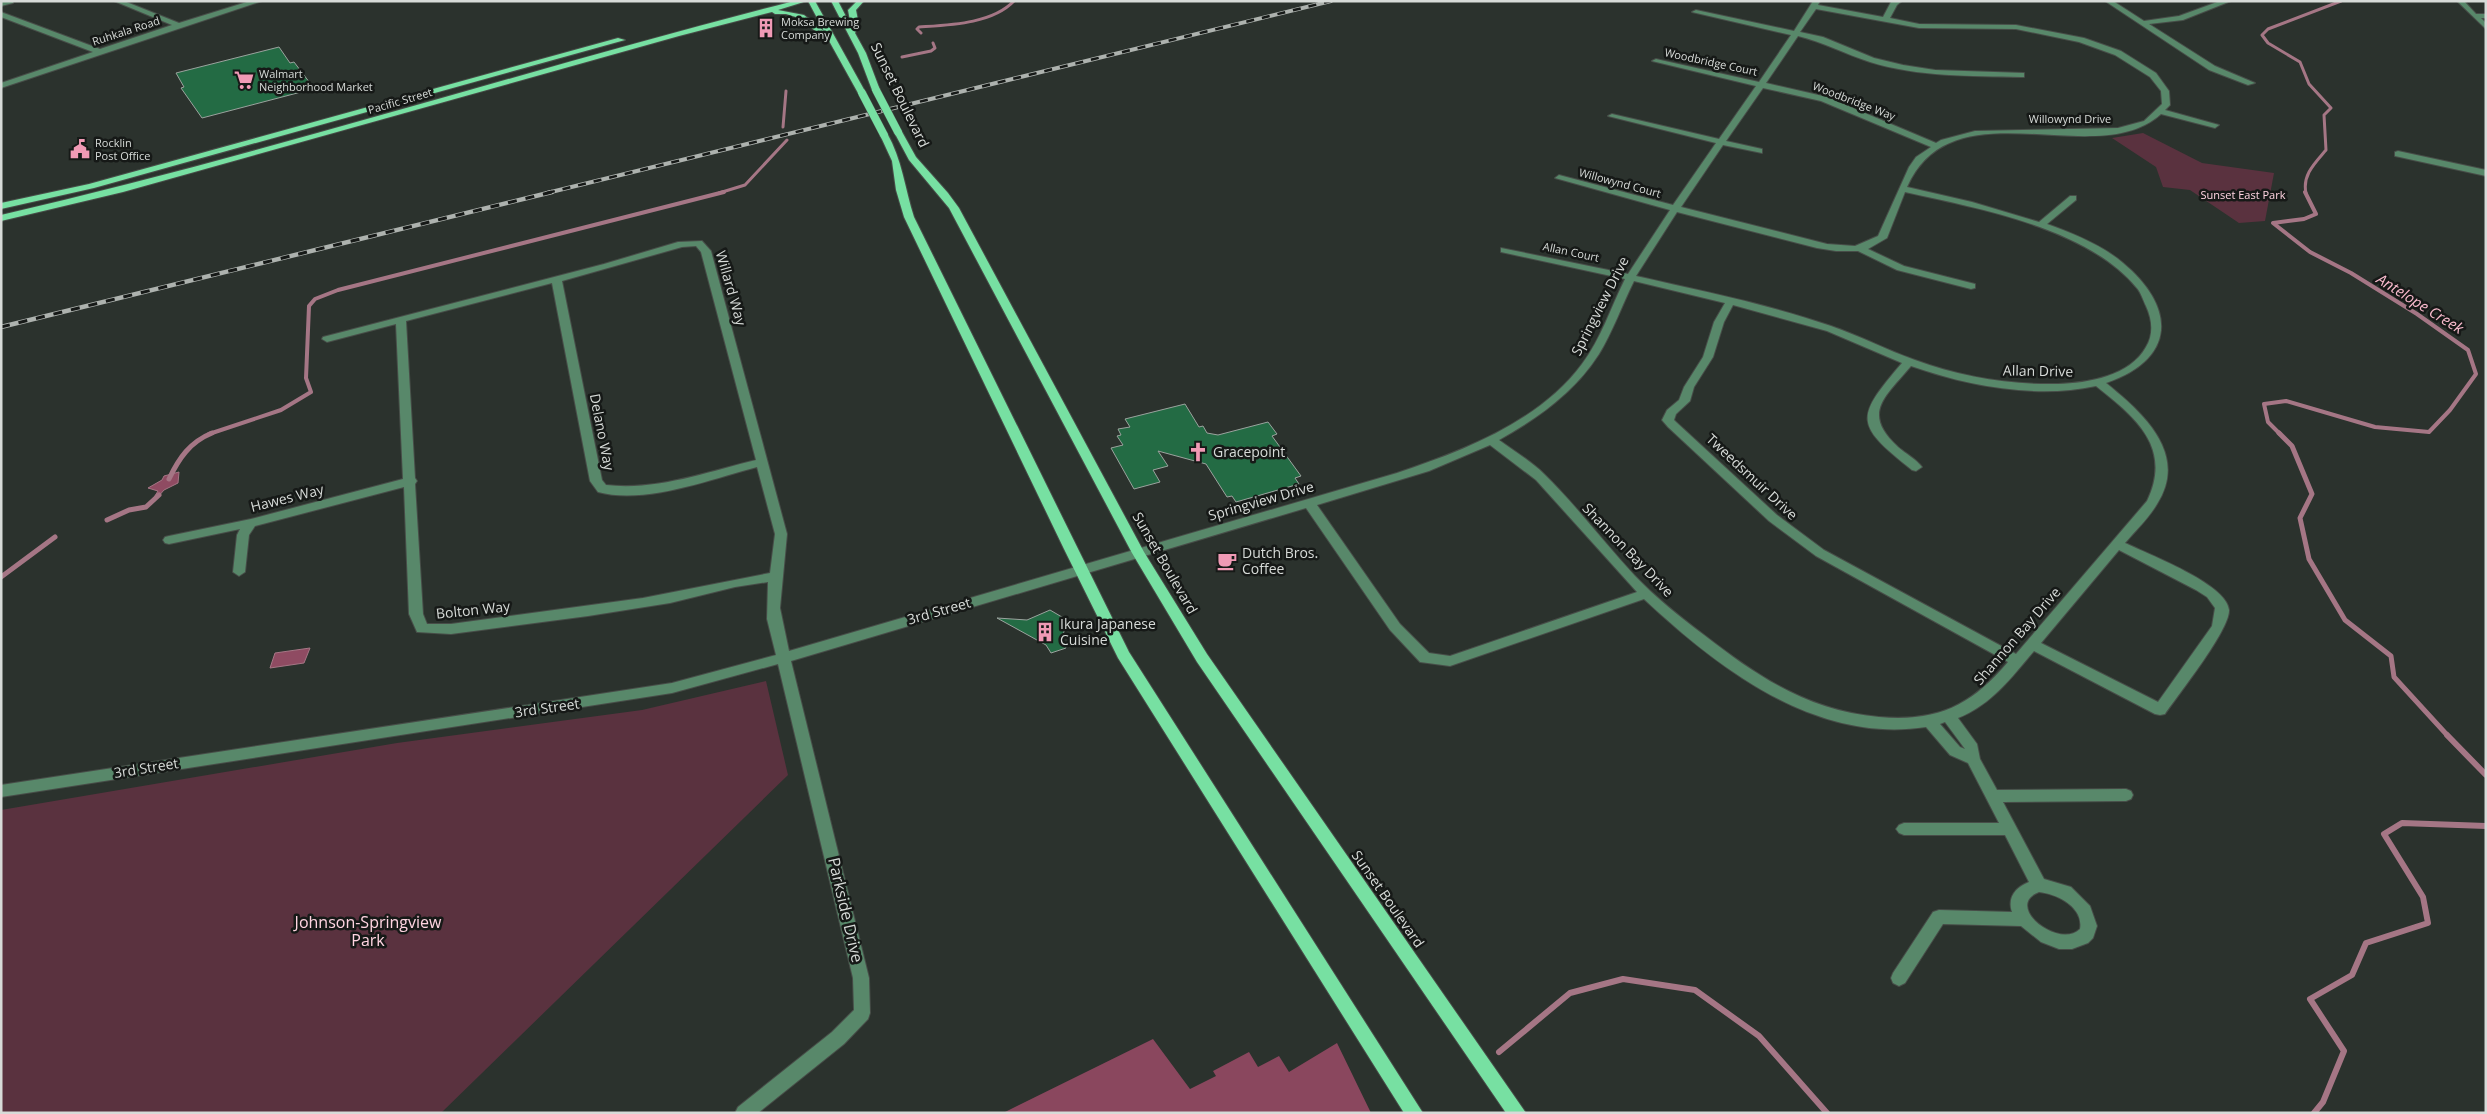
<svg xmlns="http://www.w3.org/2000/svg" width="2487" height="1114" viewBox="0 0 2487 1114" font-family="'Open Sans',sans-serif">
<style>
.green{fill:#5a323f}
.forest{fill:#8a475e}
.water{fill:#8f4b62;stroke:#a57685}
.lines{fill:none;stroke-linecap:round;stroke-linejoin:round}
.stream-far3{stroke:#a57685;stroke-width:3}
.stream-far2{stroke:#a57685;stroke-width:4}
.stream-far1{stroke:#a57685;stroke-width:5}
.stream{stroke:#a57685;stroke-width:6}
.building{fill:#236b44;stroke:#9ba39e}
.minor-casing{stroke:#474d48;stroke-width:2}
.major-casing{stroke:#474d48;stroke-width:2}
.minor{fill:#58886a;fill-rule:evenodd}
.major{fill:#77e0a2;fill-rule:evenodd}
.rail-far1-casing{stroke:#adb2ae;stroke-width:4}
.rail-casing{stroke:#adb2ae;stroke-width:4.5}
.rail-far1{stroke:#161917;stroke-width:2.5;stroke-dasharray:8;stroke-linecap:butt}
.rail{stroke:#161917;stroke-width:3;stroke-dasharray:9;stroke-linecap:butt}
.major-bridge-casing{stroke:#474d48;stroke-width:9;stroke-linecap:butt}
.major-bridge{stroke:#77e0a2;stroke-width:8}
.labels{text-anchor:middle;stroke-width:5;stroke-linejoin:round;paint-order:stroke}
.far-poi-label{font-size:11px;fill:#d7dbd8;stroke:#161917;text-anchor:start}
.far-street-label{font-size:11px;fill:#d7dbd8;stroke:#161917}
.far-park-label{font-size:11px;fill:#ffd4e1;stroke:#161917}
.street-label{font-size:14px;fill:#d7dbd8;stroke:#161917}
.poi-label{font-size:14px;fill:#d7dbd8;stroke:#161917;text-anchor:start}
.water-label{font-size:15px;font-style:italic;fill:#f9bbcd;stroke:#161917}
.near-street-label{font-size:16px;fill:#d7dbd8;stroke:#161917}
.near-park-label{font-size:16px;fill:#ffd4e1;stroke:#161917}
</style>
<rect width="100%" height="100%" fill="#2b322d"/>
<g class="green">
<path d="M2143,133L2202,163L2274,173L2265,221L2239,223L2190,190L2163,187L2156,167L2112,138Z"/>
<path d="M766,681L788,775L441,1113H1V810L397,743L642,710Z"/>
</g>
<path class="forest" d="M1153,1039L1190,1089L1216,1076L1213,1071L1249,1052L1258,1067L1279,1056L1289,1072L1337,1043L1371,1113H1003Z"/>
<g class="water">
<path d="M179,472L178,483L164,490L157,498L153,499L158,491L148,488L162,480L164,476Z"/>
<path d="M310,648L304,663L270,668L275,653Z"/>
</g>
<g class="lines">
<g class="stream-far3">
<path d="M921,33L917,29L919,27C949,25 992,24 1014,1"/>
<path d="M902,57L931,51L935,48L933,43"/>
<path d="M783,127L786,91"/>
<path d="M719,193L745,185L787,140"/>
<path d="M2306,193C2302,175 2315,163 2326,150L2324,115L2331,108L2309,84L2300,62L2268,43L2262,35L2268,29L2341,1"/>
</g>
<g class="stream-far2">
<path d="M209,434L281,410L311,392L306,378L309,306L315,299L338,290L724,192"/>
<path d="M2280,434L2268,422L2264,404L2286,401L2375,427L2429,432L2450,410L2476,374L2468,350L2417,314L2351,273L2310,252L2273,223L2304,219L2316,214L2305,192"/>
</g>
<g class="stream-far1">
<path d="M2279,433L2292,446L2312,494L2300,518L2309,559L2345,620L2391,656L2394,677L2448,736"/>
<path d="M169,479C179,458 190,442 212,433"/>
<path d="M107,520L129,510L146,507L159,495"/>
<path d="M1,577L55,537"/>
</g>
<g class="stream">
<path d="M2447,735L2486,775"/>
<path d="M1499,1052L1570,993L1623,979L1695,990L1759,1036L1827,1113"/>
<path d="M2314,1113L2323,1102L2344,1051L2310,999L2352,975L2366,943L2428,923L2423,897L2384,834L2402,823L2486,826"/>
</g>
</g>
<g class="building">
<path d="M279,47L290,63L294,62L313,87L303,89L305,91L202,118L181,88L184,87L176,73Z"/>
<path d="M1185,404L1199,427L1203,426L1207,433L1218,435L1268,422L1277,434L1272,436L1301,476L1295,478L1299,484L1236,502L1232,496L1227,497L1206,464L1158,451L1168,466L1153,470L1160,482L1134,489L1111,448L1123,445L1117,436L1121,435L1118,429L1130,427L1125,419Z"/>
<path d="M1050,610L1067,620L1062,639L1066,648L1051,653L1046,645L997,618L1027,620Z"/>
</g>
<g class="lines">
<defs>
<g id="minor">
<path d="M13,1V3L1,6V2Z"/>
<path d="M114,1H124L179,23L250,1H262L1,88V83L93,52L1,17V12L100,49L172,25Z"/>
<path d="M1813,1H1820L1818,5L1883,17L1891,2L1902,1L1897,5L1890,18L1919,24L2016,25L2084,38L2121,51L2156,73L2169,91L2170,105L2165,110L2219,125L2215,128L2161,114C2096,173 1953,83 1907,187L1972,202L2039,222L2070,196H2076V200L2047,224C2072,233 2102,245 2123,263C2176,307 2177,359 2106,383C2143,413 2189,454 2157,504C2149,518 2136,530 2125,543C2148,554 2227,584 2229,610C2230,630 2178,695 2165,714L2160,715L2155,714L2034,651C2011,678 1991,705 1958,718L1977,744L1980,759L1997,790L2126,789L2131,791L2133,795L2131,799L2126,801L2003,802L2044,879L2071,887L2090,906L2097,926L2093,938L2088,943L2072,949H2059L2041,942L2021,926L1943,924L1905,983L1899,986L1893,983L1891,978L1893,973L1933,912L1939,910L2012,912C2007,897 2016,887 2029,882L2005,835H1904L1899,833L1896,829L1899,825L1904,823H1999L1968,763L1950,755L1926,727C1816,744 1719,669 1644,599L1450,666L1420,662L1390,630L1306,508L791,661L869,978L870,1013L868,1019L844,1044L758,1113H735L738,1107L832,1032L854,1010L853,978L778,664L672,693L1,797V785L672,683L776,655L767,619L768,582L735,587L670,603L588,616L451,634L417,632L409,614L404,487L255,526L249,535L245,572L239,576L233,572L237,535L240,529L169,544L165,543L163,540L165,537L169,536L251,519L403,479L396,324L327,342L322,339L323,337L604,264L678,242L702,241L711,251L787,534L780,608L789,651L1397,473C1463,451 1539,422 1582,364C1601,339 1611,307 1625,279L1501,252V248L1628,274L1670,210L1555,178L1559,175L1673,205L1716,143L1608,116L1612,114L1719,139L1756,86L1652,61L1656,59L1759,82L1791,35L1692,12L1696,10L1794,31ZM1816,9L1919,28L2016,29L2079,42L2115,55L2150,77L2161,91L2162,104L2144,121L2118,128L1975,131L1941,140L1936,143L1827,97L1766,83L1798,36C1823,42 1845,54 1870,62C1918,77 1971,76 2021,77H2024V73L1935,70L1903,65L1874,58L1823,37L1800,32ZM1763,88L1821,101L1931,147L1916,157L1909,167L1878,236L1855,246L1827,244L1681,207L1723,145L1762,153V149L1726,141ZM1905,192C1977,208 2087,228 2136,287C2141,292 2143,300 2146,306C2152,319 2154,334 2146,347C2130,376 2088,383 2058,384C2010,385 1961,377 1915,360C1887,350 1860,336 1831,326C1767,304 1702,291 1636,276L1677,212L1817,248L1836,251H1858L1897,270L1971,289L1975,288V284L1904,266L1868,249L1887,238ZM696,246L701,252L756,460C707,472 656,491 606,485L602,480L562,281L682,247ZM1634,281L1725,303L1714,322L1703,357L1684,387L1679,400L1667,410L1662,420L1668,427L1769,521L1816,556L2008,662C1971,706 1937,722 1879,717C1809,711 1758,677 1704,635C1680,617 1656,598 1635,576C1604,543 1577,506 1544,474C1531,461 1514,451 1499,440C1538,418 1575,392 1599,354C1613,331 1622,305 1634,281ZM552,283L590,481L598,492C645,505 711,479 757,467L775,534L770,573L643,598L451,624H427L423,614L415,484L417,481L415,478L406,321ZM1733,305L1827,331L1902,363C1855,418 1854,424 1912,470L1916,471L1922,467C1916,459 1906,454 1898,447C1861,413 1885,397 1911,366C1968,386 2036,399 2096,386C2135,417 2173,447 2147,501L2016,654L1824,550L1777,515L1676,422L1674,420L1676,414L1690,401L1694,387L1713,357L1724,322ZM1490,445L1536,480L1637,592L1450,656L1429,653L1400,624L1317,505L1429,471ZM2119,550L2196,590L2207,597L2215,608L2212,626L2158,702L2041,643ZM1945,722L1965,749L1960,747L1940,724ZM2039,892C2057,894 2084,907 2080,929C2059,950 2003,906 2039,892Z"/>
<path d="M2105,1H2113L2144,21L2179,16L2220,1H2231L2183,20L2149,24L2215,66L2255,83L2248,85L2209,70Z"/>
<path d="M2457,1H2464L2476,14H2486V18H2481L2486,23V29Z"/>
<path d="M2398,151L2486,170V176L2395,156V152Z"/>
</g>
<g id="major">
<path d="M794,1H807L778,10L804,15L824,31L808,1H815L866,93L865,95L858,93L828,39L819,34L799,18L786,14H775L772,12L679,36L123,192L1,221V215C268,153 529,69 794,1Z"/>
<path d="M831,1H838L851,26L848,10L857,1H864L856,10L859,25L855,33L866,53L880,90L879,92L872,90L858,53Z"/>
<path d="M618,38L625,40L94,188L1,209V203L89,184Z"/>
<path d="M895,130H901L916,157L948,193L959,208L1144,552L1207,654L1526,1113H1506L1197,662L1132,553L949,208L909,160L894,132Z"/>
<path d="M881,133H887C902,159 905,189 914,217L1129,652L1423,1113H1404L1118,658L1064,549L904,217L896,190L892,161L880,135Z"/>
</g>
</defs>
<use href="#minor" class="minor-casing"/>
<use href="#major" class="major-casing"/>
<use href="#minor" class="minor"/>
<use href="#major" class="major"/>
<defs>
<path id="rail-far1" d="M547,193L1331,1"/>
<path id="rail" d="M1,327L552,192"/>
</defs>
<use href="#rail-far1" class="rail-far1-casing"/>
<use href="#rail" class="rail-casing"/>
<use href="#rail-far1" class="rail-far1"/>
<use href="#rail" class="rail"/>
<defs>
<g id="major-bridge">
<path d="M876,90L898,132"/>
<path d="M862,93L884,135"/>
</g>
</defs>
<use href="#major-bridge" class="major-bridge-casing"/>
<use href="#major-bridge" class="major-bridge"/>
</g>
<defs>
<symbol id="building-bare" viewBox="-9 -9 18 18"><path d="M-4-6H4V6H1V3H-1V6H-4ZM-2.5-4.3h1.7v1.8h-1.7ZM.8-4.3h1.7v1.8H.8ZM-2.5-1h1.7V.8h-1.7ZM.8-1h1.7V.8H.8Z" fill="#f09ab5" stroke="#161917" stroke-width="2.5" paint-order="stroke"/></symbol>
<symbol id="supermarket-bare" viewBox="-9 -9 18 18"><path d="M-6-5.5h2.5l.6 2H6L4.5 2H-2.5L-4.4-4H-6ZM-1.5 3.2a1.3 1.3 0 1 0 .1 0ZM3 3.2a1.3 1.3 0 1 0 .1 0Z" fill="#f09ab5" stroke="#161917" stroke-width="2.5" paint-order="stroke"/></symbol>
<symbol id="civic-bare" viewBox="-9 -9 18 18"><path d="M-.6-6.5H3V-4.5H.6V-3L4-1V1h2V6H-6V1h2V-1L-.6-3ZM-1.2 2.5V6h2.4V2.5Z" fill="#f09ab5" stroke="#161917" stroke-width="2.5" paint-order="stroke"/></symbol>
<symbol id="church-bare" viewBox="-9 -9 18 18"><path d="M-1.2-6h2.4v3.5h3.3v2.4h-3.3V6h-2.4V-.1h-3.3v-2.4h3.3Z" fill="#f09ab5" stroke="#161917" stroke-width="2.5" paint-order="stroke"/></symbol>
<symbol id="cafe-bare" viewBox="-9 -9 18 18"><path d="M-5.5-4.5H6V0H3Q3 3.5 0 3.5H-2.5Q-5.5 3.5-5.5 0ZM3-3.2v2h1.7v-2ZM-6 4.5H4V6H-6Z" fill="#f09ab5" stroke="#161917" stroke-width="2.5" paint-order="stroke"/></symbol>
</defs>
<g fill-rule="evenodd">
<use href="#building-bare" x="752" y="14" width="28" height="28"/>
<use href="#supermarket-bare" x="230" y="66" width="28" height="28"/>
<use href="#civic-bare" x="66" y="135" width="28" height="28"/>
<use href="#church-bare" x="1184" y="438" width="28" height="28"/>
<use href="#cafe-bare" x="1213" y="547" width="28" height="28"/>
<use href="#building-bare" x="1031" y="618" width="28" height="28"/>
</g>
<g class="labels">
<g class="far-poi-label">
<text x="781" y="26">Moksa Brewing<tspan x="781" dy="13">Company</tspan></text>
<text x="259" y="78">Walmart<tspan x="259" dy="13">Neighborhood Market</tspan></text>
<text x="95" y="147">Rocklin<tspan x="95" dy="13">Post Office</tspan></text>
</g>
<g class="far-street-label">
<text transform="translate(126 31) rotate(-18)" y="4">Ruhkala Road</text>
<text transform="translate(1711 62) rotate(12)" y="4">Woodbridge Court</text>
<text transform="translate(400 101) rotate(-16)" y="4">Pacific Street</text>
<text transform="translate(1854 101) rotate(21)" y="4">Woodbridge Way</text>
<text x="2070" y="123">Willowynd Drive</text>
<text transform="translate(1620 183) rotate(15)" y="4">Willowynd Court</text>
<text transform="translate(1571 252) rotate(12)" y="4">Allan Court</text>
</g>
<g class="far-park-label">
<text x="2243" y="199">Sunset East Park</text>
</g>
<g class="street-label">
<text transform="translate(900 95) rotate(64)" y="5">Sunset Boulevard</text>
<text transform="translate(731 288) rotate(74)" y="5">Willard Way</text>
<text transform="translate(1600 306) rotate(-63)" y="5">Springview Drive</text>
<text transform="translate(2038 371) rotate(1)" y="5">Allan Drive</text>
<text transform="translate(602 432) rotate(79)" y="5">Delano Way</text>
<text transform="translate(1752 477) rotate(43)" y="5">Tweedsmuir Drive</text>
<text transform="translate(287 498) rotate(-14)" y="5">Hawes Way</text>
<text transform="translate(1261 501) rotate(-16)" y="5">Springview Drive</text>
<text transform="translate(1628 550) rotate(46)" y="5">Shannon Bay Drive</text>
<text transform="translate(1165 563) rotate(60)" y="5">Sunset Boulevard</text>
<text transform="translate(473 610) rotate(-6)" y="5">Bolton Way</text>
<text transform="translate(939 611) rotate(-16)" y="5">3rd Street</text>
<text transform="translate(2017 636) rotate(-49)" y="5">Shannon Bay Drive</text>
<text transform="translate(547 708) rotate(-8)" y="5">3rd Street</text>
<text transform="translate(146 768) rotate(-9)" y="5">3rd Street</text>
<text transform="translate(1388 899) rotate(55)" y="5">Sunset Boulevard</text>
</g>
<g class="poi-label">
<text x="1213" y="457">Gracepoint</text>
<text x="1242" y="558">Dutch Bros.<tspan x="1242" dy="16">Coffee</tspan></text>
<text x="1060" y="629">Ikura Japanese<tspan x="1060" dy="16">Cuisine</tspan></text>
</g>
<g class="water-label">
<text transform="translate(2420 304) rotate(32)" y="5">Antelope Creek</text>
</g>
<g class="near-street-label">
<text transform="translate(846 910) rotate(77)" y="6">Parkside Drive</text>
</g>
<g class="near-park-label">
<text x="368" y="928">Johnson-Springview<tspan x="368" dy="18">Park</tspan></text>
</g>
</g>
<rect width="2487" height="1114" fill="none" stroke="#d7dbd8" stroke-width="5"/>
</svg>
